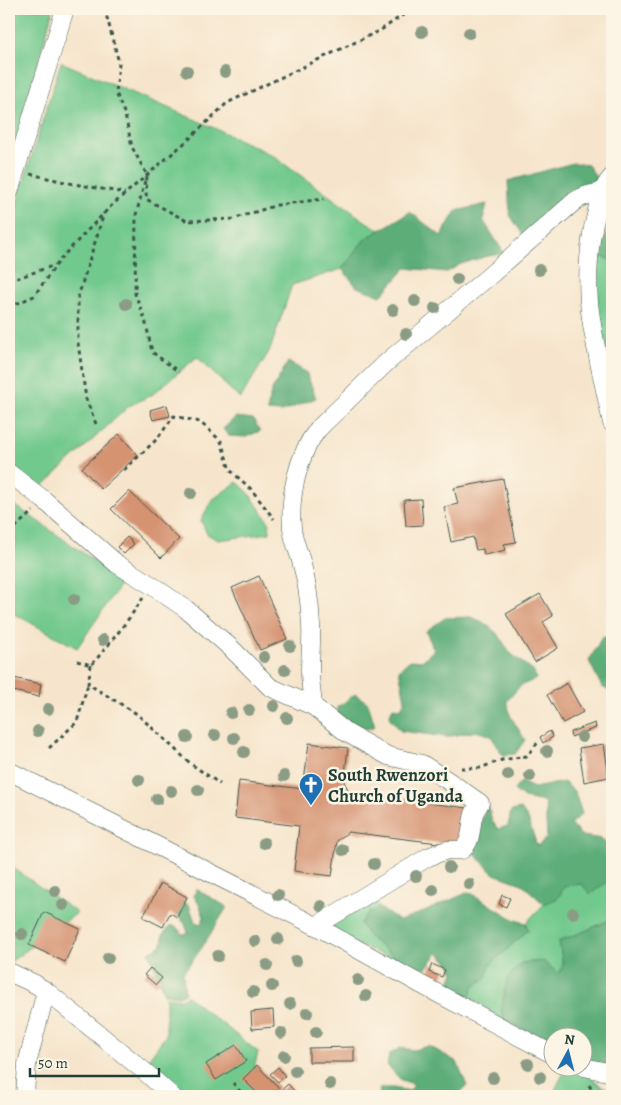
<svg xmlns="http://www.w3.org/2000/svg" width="621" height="1105" viewBox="0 0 621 1105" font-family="Alegreya,serif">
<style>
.green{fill:#72c98e;stroke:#488361}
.forest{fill:#5dad79;stroke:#3e7556}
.building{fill:#d59372}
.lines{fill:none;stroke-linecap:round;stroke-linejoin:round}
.minor-casing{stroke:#3f564b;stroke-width:19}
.path{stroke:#3f564b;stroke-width:3;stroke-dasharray:4 4;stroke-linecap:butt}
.minor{stroke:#fff;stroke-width:18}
.tree{fill:#8b9c84}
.labels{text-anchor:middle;stroke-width:5;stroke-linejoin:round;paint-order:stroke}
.poi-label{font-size:18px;font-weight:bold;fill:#1f3d34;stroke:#fcf5e5;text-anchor:start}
</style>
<rect width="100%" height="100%" fill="#fcf5e5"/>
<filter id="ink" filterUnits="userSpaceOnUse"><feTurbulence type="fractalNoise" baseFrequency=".02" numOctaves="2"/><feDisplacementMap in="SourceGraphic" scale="10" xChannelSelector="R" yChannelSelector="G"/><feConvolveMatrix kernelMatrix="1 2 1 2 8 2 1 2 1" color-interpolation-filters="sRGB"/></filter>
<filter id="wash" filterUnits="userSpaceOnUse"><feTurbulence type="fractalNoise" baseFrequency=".0096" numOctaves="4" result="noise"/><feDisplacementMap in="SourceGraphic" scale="20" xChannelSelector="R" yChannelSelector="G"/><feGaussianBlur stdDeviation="1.12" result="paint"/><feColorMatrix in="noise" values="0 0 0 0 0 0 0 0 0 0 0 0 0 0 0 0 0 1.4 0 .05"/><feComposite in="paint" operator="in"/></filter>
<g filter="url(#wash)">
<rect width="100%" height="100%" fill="#f6e5cc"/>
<g class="green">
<path d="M9,9H53L11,163L9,162Z"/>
<path d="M61,62L210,126L270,154L365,221L380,230L365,239L342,269L292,285L270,350L240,399L197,357L153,394L129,406L31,497L9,477V228Z"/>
<path d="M599,256L612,260V350L604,358L595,295Z"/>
<path d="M237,482L248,492L269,522L270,533L218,540L207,534L201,520L212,500Z"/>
<path d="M9,502L19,508L123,581L77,648L9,611Z"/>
<path d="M9,865L77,913L9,963Z"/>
<path d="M612,877V919L583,932L559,941L563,965L559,975L504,1022L470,997L473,985L486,978L490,965L528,930L526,923L544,904L558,898L564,886L610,880Z"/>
<path d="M372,900L380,908L368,913V936L403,964L325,931Z"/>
<path d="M187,996L258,1052L254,1069L256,1096H177L147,1061L166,1035V997L181,999Z"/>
<path d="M566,1068H582L601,1086L612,1090V1096H552Z"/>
</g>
<g class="forest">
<path d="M573,163L588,165L601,184L530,246L510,215L508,181Z"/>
<path d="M487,204L483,220L504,253L484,257L461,264L447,272L406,268L381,296L357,287L342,269L365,239L410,212L441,236L456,211Z"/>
<path d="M612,216V260L599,256Z"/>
<path d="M288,362L306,372L316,398L281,412L267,411L271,392Z"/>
<path d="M236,417L253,419L260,431L246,437L229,436L223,429Z"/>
<path d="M471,617L483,622L499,635L509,652L534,672L536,679L520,686L507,701L510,715L525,740L515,754L503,755L491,736L476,731L447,737L401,731L389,717L393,707L401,709L405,700L399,670L410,660L422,661L434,650L426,631L445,618Z"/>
<path d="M602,637L612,638V692L602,687L589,661Z"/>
<path d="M355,694L368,703L375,726C364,733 350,726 339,720L337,707C344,703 349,699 355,694Z"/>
<path d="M521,782L534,788L564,782L575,792L582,814L570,824L582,836L602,839L611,851L612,850V877L610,880L590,894L582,884L565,886L558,898L544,904L522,884L494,874L470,849L488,804L492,821L498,829L508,826L511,811L521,809L528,819L537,846L547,838L545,802L524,798L514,790Z"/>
<path d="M196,889L227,907L201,949L183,973L185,993L179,996L164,994L149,952L162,945L163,934L171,925L177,928L183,934L188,933L185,924L176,912L179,900L189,905L195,922L201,924L204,917L200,906L194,896Z"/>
<path d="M469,892L515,920L526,923L528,930L490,965L486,978L473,986L470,997L448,984L454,974L451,965L438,953L426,968L403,964L368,936L360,923L368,913L380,908L399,921L423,912Z"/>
<path d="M612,919V1070L584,1059V1038H554L553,1045L504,1022L501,1011L507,979L521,963L543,961L559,974L563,965L559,941L583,932Z"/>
<path d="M429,1046L457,1062L467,1086L456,1096H379L380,1088H394L410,1091L414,1084L401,1080L387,1065L389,1055L400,1048L413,1050Z"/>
</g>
<g id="blocks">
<g class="building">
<path d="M167,405L170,416L153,420L150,410Z"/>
<path d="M119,434L138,455L101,489L82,468Z"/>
<path d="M503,479L516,542L504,544L506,550L484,555L483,549L476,550L473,537L451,542L444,507L458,504L454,488Z"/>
<path d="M129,491L179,539L161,558L111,509Z"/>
<path d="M421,499L423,525L406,526L404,500Z"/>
<path d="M127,537L134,544L124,554L117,547Z"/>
<path d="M259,576L287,639L260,650L232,588Z"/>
<path d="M540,594L553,616L543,622L558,648L535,662L506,614Z"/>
<path d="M9,677L41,684L39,697L9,690Z"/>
<path d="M567,683L583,712L563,723L547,695Z"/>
<path d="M595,723L596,728L571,737L570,732Z"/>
<path d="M550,731L553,737L543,743L540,737Z"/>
<path d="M309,743L348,748L344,782L350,793L468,808L463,846L348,832L337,841L332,876L294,871L299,826L235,818L239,781L303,789Z"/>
<path d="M604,744L609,777L584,782L579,748Z"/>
<path d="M161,883L187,897L177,917L170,913L163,927L143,917Z"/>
<path d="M502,895L510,898L506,907L499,904Z"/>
<path d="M44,912L80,929L65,962L29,945Z"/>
<path d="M432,964L445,970L442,977L429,972Z"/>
<path d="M150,968L162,978L156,985L144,975Z"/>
<path d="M273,1010L274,1027L252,1029L251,1012Z"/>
<path d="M236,1045L246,1061L216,1080L206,1064Z"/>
<path d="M354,1047V1062H309V1048Z"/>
<path d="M257,1065L279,1088L271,1096H260L243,1079Z"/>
<path d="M278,1067L285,1076L278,1082L270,1074Z"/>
<path d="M288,1084L299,1096H275Z"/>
</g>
</g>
</g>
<g filter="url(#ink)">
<use href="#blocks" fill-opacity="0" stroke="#3f564b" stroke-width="1"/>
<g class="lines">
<defs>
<g id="minor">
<path d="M612,177C602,188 599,200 596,215C588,244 586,288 591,318C596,353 605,388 612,423"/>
<path d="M9,192L65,9"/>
<path d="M9,473L44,500L117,564L151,585L186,609L230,647L270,687L313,706L347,733L388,756L422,764L453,784L480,803C478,807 475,810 474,814C470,827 473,840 462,850H447L428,857L316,926"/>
<path d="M313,706C312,694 310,683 310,671C310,656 312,641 311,625C310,604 307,581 301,561C298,550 293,539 292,528C289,496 298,454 318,429L387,362L488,277L575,201C583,195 592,194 602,192"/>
<path d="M9,771L316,926L420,984L554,1055"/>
<path d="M9,972L35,984L46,991L144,1071L172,1096"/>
<path d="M584,1067L612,1073"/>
<path d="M25,1096L27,1064L46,991"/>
</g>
</defs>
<use href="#minor" class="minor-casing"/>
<g class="path">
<path d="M104,9L108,21L119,63L116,93L125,115L132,147L147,175L146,199L187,221L233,219L277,205L324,199"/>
<path d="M30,174L74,184L125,193"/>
<path d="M145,181L136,215L135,294L145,319L152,352L179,372"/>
<path d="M9,281L55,265"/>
<path d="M9,307L34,296L62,257L111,206L188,140L227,103L381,30L412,9"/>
<path d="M96,424L86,399L78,343V297L104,213"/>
<path d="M124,470L157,439L174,416L200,422L221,441L230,470L251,489L274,519"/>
<path d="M9,533L33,511"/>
<path d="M77,661L91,665C110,644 127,622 143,598"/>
<path d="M91,665L88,684L137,714L191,764L220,784"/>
<path d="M49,748L77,722L88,684"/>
<path d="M461,768H480L502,760L527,756L539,741"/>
<path d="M233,1083L244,1096"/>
<path d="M589,1085L592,1090L602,1096"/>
</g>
<use href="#minor" class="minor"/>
</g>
<g class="tree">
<circle cx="422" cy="32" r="6"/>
<circle cx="469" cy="33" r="6"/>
<circle cx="187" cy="71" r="6"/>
<circle cx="225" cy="72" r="6"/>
<circle cx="539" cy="270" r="6"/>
<circle cx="457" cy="279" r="6"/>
<circle cx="415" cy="301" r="6"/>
<circle cx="126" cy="304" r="6"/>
<circle cx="435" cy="308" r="6"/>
<circle cx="393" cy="310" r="6"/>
<circle cx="406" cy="334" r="6"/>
<circle cx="191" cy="493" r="6"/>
<circle cx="74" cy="599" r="6"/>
<circle cx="103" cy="640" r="6"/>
<circle cx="290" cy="646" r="6"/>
<circle cx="264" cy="657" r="6"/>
<circle cx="285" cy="670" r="6"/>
<circle cx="274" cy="706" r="6"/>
<circle cx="48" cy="709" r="6"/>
<circle cx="249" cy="710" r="6"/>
<circle cx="231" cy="713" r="6"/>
<circle cx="287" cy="718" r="6"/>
<circle cx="38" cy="731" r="6"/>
<circle cx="215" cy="735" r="6"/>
<circle cx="187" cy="737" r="6"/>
<circle cx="582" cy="737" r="6"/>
<circle cx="234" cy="738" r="6"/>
<circle cx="547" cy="751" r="6"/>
<circle cx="244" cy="752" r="6"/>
<circle cx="508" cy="775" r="6"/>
<circle cx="284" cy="776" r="6"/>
<circle cx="530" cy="776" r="6"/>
<circle cx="139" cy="780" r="6"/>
<circle cx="198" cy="790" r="6"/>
<circle cx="171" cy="791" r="6"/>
<circle cx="157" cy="799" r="6"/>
<circle cx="264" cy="843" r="6"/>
<circle cx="343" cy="850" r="6"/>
<circle cx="374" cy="864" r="6"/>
<circle cx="449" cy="867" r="6"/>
<circle cx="416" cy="876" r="6"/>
<circle cx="469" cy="884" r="6"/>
<circle cx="433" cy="890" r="6"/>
<circle cx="55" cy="891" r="6"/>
<circle cx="278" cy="895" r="6"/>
<circle cx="63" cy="905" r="6"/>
<circle cx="321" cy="906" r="6"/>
<circle cx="573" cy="913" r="6"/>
<circle cx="22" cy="934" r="6"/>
<circle cx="278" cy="939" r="6"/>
<circle cx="255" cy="941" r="6"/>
<circle cx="218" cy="956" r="6"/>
<circle cx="108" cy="958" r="6"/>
<circle cx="296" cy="961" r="6"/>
<circle cx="267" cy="965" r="6"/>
<circle cx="358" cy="980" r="6"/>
<circle cx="272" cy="986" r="6"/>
<circle cx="253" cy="992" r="6"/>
<circle cx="366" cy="996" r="6"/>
<circle cx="290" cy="1004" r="6"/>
<circle cx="307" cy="1013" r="6"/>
<circle cx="316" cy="1032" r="6"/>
<circle cx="281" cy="1033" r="6"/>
<circle cx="284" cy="1056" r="6"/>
<circle cx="528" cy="1064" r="6"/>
<circle cx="295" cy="1071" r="6"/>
<circle cx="540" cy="1077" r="6"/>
<circle cx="493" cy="1078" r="6"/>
<circle cx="330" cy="1084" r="6"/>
</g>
</g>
<defs>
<symbol id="church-pin" viewBox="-11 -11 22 30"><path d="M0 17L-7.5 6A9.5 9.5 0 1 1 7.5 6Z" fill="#1f6fb2" stroke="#fcf5e5"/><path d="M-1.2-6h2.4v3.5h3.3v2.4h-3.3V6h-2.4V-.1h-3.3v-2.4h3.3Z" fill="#fff"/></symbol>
</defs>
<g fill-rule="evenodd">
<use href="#church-pin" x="297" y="771" width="28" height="38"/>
</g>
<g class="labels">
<g class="poi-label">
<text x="328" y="781">South Rwenzori<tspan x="328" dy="21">Church of Uganda</tspan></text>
</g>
</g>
<rect width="621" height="1105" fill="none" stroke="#fcf5e5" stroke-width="30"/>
<g transform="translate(568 1052) rotate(7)"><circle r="24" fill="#fcf5e5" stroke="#a4ab9e"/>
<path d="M0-4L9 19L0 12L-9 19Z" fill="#1f6fb2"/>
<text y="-8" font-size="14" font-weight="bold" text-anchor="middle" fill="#1f3d34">N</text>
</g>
<path d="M30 1068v8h129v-8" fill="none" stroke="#1f3d34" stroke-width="2.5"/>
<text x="38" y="1068" font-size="15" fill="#1f3d34" stroke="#fcf5e5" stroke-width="4" paint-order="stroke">50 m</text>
</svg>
